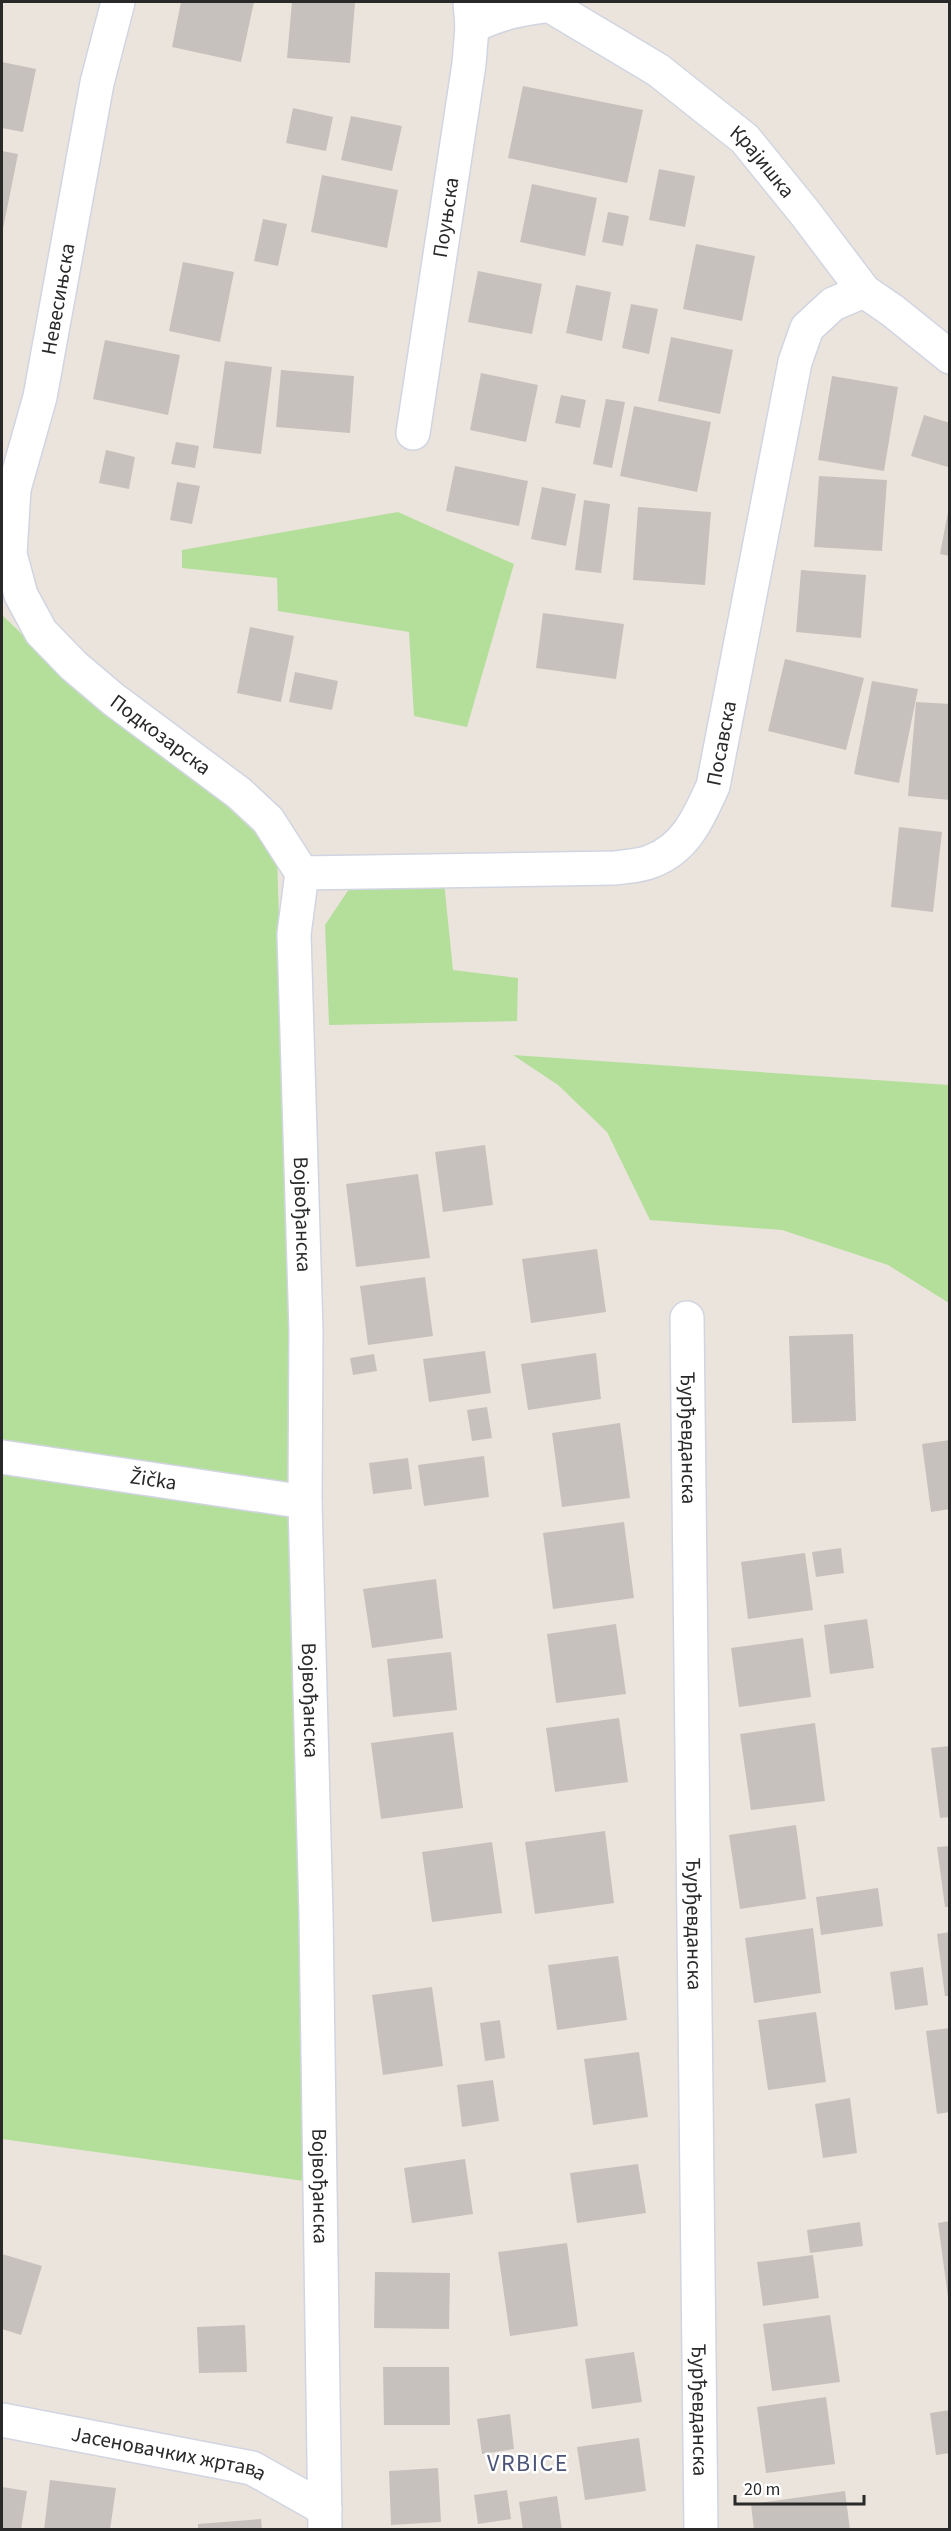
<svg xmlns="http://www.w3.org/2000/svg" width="951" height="2531" viewBox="0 0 951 2531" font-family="'Source Sans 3',sans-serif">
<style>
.green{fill:#b4df9b}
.building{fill:#c6c1bc}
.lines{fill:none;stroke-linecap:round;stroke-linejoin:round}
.minor-casing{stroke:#d1d5e2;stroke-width:36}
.minor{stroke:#fff;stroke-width:33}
.labels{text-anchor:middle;stroke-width:5;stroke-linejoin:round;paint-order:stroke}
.street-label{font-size:21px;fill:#292929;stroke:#fff}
.quarter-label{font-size:24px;letter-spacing:1.5px;fill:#4c5578;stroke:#fff}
</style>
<rect width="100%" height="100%" fill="#ebe4dc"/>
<g class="green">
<path d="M398,512L514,564L467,727L414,716L409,632L278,611L277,578L182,568V550Z"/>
<path d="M2,615L100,709L239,805L277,855L318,2183L2,2139Z"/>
<path d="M444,882L453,970L518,978L517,1021L329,1025L325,925L351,886Z"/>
<path d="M513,1055L949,1085V1303L888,1265L782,1230L650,1220L607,1132L558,1085Z"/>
</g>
<g class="building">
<path d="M181,2H254L241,62L172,47Z"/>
<path d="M292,2L355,3L350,63L287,58Z"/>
<path d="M2,62L36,69L23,132L2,128Z"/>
<path d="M523,86L643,110L627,183L508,158Z"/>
<path d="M293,108L333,117L326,151L286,143Z"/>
<path d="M351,116L402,126L392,171L341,160Z"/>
<path d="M2,151L18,154L3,229H2Z"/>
<path d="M659,169L695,176L685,227L649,220Z"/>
<path d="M322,175L398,190L387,248L311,232Z"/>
<path d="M532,184L597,198L585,256L520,242Z"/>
<path d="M608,212L629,216L623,246L602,242Z"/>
<path d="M263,219L287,224L278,266L254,261Z"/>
<path d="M696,244L755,256L742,321L683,309Z"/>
<path d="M183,262L234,272L220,342L169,331Z"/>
<path d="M478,271L542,284L532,334L468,322Z"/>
<path d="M576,285L611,292L602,341L566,333Z"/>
<path d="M631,304L658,309L649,354L622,348Z"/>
<path d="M671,337L733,350L720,414L658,401Z"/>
<path d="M105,340L180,355L168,415L93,399Z"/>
<path d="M225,361L272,367L261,454L213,448Z"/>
<path d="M281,370L354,376L350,433L276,427Z"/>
<path d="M481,373L538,385L526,442L470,430Z"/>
<path d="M832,376L898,387L884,471L818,460Z"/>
<path d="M561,395L586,400L580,428L555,423Z"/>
<path d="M606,399L625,402L612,468L593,464Z"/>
<path d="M634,406L711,422L697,492L620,476Z"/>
<path d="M924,415L950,423L948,467L911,456Z"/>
<path d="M176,442L199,446L195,468L171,464Z"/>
<path d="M106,450L135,457L129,489L99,483Z"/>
<path d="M455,466L528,481L519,526L446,511Z"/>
<path d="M819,476L887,480L882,551L814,547Z"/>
<path d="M177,482L200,486L192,524L170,520Z"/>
<path d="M542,487L576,494L566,546L531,539Z"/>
<path d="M584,500L610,504L601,573L575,570Z"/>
<path d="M638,507L711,512L705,585L633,580Z"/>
<path d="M948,512H950V556L940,554Z"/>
<path d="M801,570L866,575L861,638L796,632Z"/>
<path d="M543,613L624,624L616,679L536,668Z"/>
<path d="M250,627L294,636L281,702L237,693Z"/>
<path d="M785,659L864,678L846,750L768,731Z"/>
<path d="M295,672L338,681L332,710L289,702Z"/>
<path d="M872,681L918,689L899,783L854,774Z"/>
<path d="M916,702L950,704V800L908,796Z"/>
<path d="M899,827L942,832L933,912L891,907Z"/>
<path d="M485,1145L493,1205L443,1212L435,1152Z"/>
<path d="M418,1174L430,1258L356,1267L346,1184Z"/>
<path d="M597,1249L606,1312L531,1323L522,1259Z"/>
<path d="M425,1277L433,1336L368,1345L360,1286Z"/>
<path d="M853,1334L856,1421L792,1423L789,1336Z"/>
<path d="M485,1351L491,1393L429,1402L423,1359Z"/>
<path d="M596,1353L601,1399L528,1410L521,1364Z"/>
<path d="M374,1354L377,1371L353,1375L350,1358Z"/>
<path d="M487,1407L492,1438L472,1441L467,1410Z"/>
<path d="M620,1423L630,1498L562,1507L552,1433Z"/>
<path d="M950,1440V1509L931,1512L922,1444Z"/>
<path d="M484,1456L489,1497L424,1506L418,1465Z"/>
<path d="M408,1458L412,1489L373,1494L369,1463Z"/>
<path d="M624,1522L634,1598L553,1609L543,1533Z"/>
<path d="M841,1548L844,1573L816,1577L812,1552Z"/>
<path d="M805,1553L813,1610L748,1619L741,1562Z"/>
<path d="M436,1579L443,1638L372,1648L363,1589Z"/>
<path d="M867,1619L874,1668L830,1674L824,1625Z"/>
<path d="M616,1624L626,1694L556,1703L547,1634Z"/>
<path d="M803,1638L811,1697L739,1707L731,1648Z"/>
<path d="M451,1652L457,1710L393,1717L387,1659Z"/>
<path d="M619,1718L628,1782L555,1792L546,1728Z"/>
<path d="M815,1723L825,1801L751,1810L740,1734Z"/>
<path d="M453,1732L463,1808L381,1819L371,1743Z"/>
<path d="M950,1746V1817L940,1818L931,1748Z"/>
<path d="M796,1825L806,1899L740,1909L729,1835Z"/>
<path d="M605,1831L614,1903L535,1914L525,1842Z"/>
<path d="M492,1842L502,1913L432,1922L422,1852Z"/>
<path d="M950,1846V1907H945L937,1847Z"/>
<path d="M878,1888L883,1926L821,1935L816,1897Z"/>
<path d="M813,1928L821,1993L754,2003L745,1938Z"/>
<path d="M950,1932V1996H945L937,1934Z"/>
<path d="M618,1956L627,2020L557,2030L548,1965Z"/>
<path d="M923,1967L928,2005L895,2010L890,1972Z"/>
<path d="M432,1987L443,2066L383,2075L372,1995Z"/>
<path d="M816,2012L826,2082L768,2090L758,2020Z"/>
<path d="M500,2020L505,2058L485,2061L480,2023Z"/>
<path d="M950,2028V2112L937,2114L926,2031Z"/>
<path d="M639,2052L648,2117L593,2125L584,2059Z"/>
<path d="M493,2080L499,2121L462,2127L457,2085Z"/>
<path d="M850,2098L857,2153L823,2158L815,2104Z"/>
<path d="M465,2159L473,2214L412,2223L404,2168Z"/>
<path d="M638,2164L646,2213L577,2223L570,2173Z"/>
<path d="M950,2221V2297H948L938,2223Z"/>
<path d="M860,2222L863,2246L810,2253L807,2230Z"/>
<path d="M567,2243L578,2326L510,2336L498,2252Z"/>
<path d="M2,2254L42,2266L21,2335L2,2329Z"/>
<path d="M813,2255L819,2298L763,2306L757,2262Z"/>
<path d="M375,2272L450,2273L449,2329L374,2328Z"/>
<path d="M830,2315L840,2382L772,2391L763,2324Z"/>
<path d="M245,2325L247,2372L199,2373L197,2327Z"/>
<path d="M634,2352L642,2402L592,2409L585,2359Z"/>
<path d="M383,2367H449L450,2425H384Z"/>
<path d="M826,2397L835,2464L766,2473L757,2407Z"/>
<path d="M950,2410V2453L936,2455L930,2413Z"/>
<path d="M510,2414L514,2449L482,2454L477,2419Z"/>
<path d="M639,2438L646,2491L585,2500L577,2447Z"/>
<path d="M438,2468L441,2522L391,2525L389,2471Z"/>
<path d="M50,2480L116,2488L110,2530H44Z"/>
<path d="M2,2487L27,2491L21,2530H2Z"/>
<path d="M507,2490L511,2519L478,2524L474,2495Z"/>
<path d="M845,2491L850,2530H754L751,2504Z"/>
<path d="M557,2496L562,2530H523L519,2502Z"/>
<path d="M261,2519L262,2530H198V2524Z"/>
</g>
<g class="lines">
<defs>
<g id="minor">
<path id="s1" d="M118,2L97,83L40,397L14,489L10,554L21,595L41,632L74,666L113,699L239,793L268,820L302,873"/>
<path id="s2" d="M544,2L658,70L745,139L805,213L864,291L893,311L950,357"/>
<path d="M472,27C498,13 524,8 553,5"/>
<path id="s3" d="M413,433L469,64L472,27L470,2"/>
<path id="s4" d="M302,873L294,934L306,1331L305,1502L316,1914L325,2530"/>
<path id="s5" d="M302,873L615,868C627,866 641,866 652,861C686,848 699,817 713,786L795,362L807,328L833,304L864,291"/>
<path id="s6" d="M687,1318L701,2530"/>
<path id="s7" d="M2,1457L305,1502"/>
<path id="s8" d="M2,2420L252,2468L325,2509"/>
</g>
</defs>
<use href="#minor" class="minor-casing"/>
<use href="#minor" class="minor"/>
</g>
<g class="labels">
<g class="street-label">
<text dy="7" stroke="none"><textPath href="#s2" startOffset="272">Крајишка</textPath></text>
<text dy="7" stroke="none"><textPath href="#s3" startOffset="218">Поуњска</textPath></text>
<text transform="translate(58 299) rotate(-80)" y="7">Невесињска</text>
<text dy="7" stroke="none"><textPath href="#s1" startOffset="806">Подкозарска</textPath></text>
<text dy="7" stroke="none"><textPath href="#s5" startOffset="494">Посавска</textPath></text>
<text dy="7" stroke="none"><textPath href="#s4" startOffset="342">Војвођанска</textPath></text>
<text dy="7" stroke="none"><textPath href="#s6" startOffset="120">Ђурђевданска</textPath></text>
<text dy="7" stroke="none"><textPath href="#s7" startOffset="153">Žička</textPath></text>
<text dy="7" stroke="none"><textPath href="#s4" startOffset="828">Војвођанска</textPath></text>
<text dy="7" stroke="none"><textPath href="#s6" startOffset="606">Ђурђевданска</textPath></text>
<text dy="7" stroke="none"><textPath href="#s4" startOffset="1314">Војвођанска</textPath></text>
<text dy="7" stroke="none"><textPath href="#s6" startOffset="1092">Ђурђевданска</textPath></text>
<text dy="7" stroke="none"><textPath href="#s8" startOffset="170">Јасеновачких жртава</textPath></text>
</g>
<g class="quarter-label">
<text x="528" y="2471">VRBICE</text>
</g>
</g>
<rect width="951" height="2531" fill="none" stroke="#292929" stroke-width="6"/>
<path d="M735 2495v9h129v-9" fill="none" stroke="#292929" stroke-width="3"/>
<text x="744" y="2495" font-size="18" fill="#292929" stroke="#ffffff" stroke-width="4.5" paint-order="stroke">20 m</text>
</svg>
